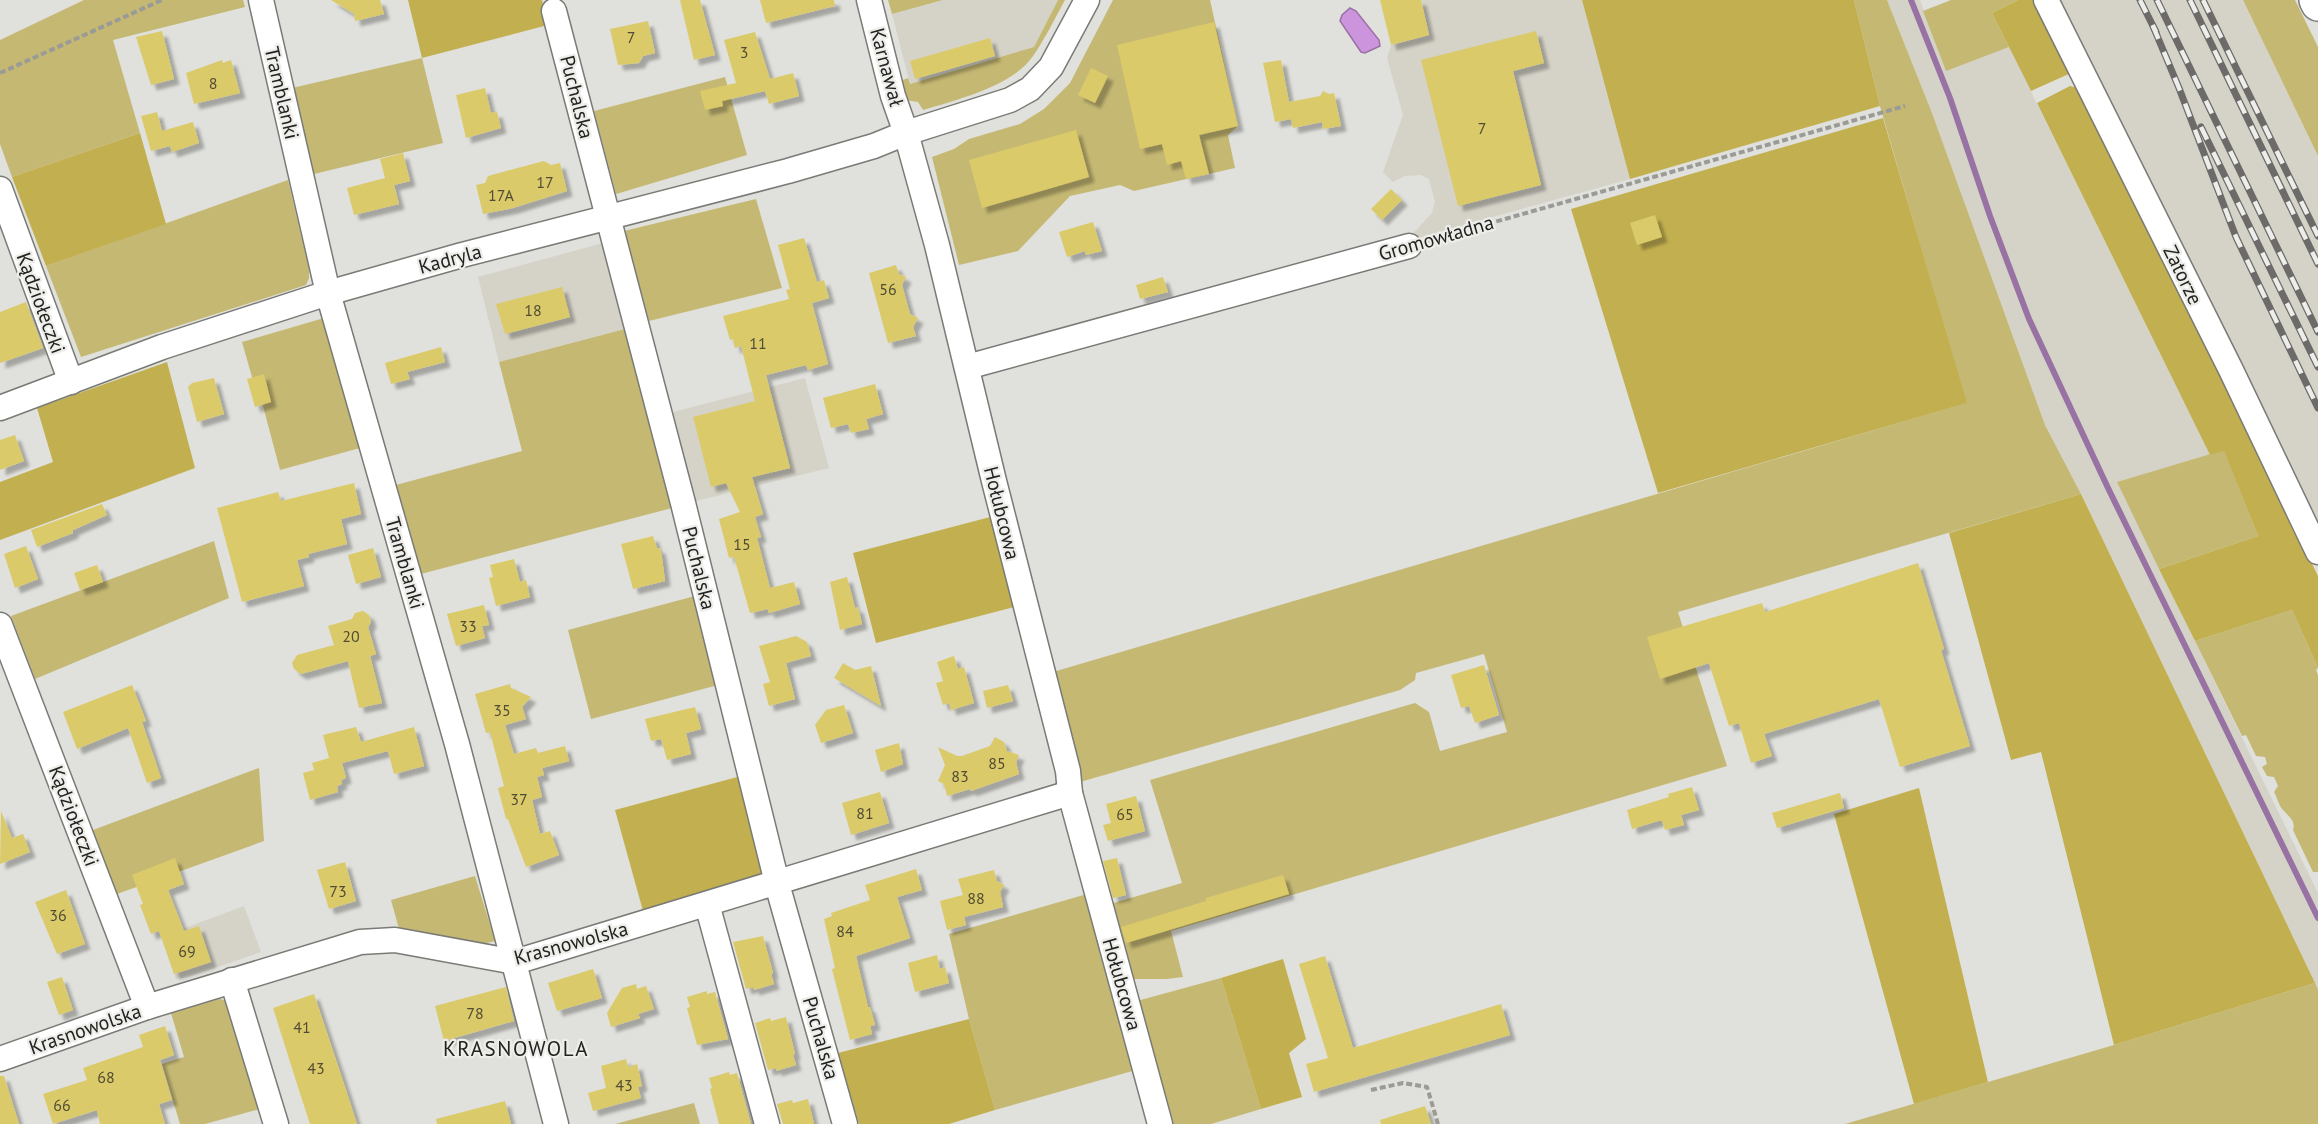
<svg xmlns="http://www.w3.org/2000/svg" width="2318" height="1124" viewBox="0 0 2318 1124" font-family="'PT Sans',sans-serif">
<style>
.built{fill:#d5d3c8}
.green{fill:#c5b873}
.forest{fill:#c2b050}
.water{fill:#cc94dc;stroke:#9972a4;stroke-width:1.5}
.lines{fill:none;stroke-linecap:round;stroke-linejoin:round}
.stream{stroke:#9972a4;stroke-width:6}
.building{fill:#dbca6a;filter:url(#shadow)}
.minor-casing{stroke:#7a7a76;stroke-width:27}
.highway-casing{stroke:#7a7a76;stroke-width:36}
.path{stroke:#9a9a97;stroke-width:4;stroke-dasharray:6 3;stroke-linecap:butt}
.minor{stroke:#fff;stroke-width:24}
.highway{stroke:#fff;stroke-width:33}
.rail-casing{stroke:#6c6b69;stroke-width:7}
.rail{stroke:#edede9;stroke-width:4.5;stroke-dasharray:14;stroke-linecap:butt}
.labels{text-anchor:middle;stroke-width:4.5;stroke-linejoin:round;paint-order:stroke}
.number-label{font-size:16px;fill:#514c33}
.street-label{font-size:20px;fill:#232221;stroke:#edede9}
.neighbourhood-label{font-size:21px;letter-spacing:1.5px;fill:#232221;stroke:#edede9}
</style>
<defs>
<filter id="shadow"><feDropShadow dx="5.5" dy="5.5" stdDeviation="1.5" flood-color="#0004"/></filter>
</defs>
<rect width="100%" height="100%" fill="#e0e0dc"/>
<g class="built">
<path d="M943,0H1058L1034,47L910,84L892,14Z"/>
<path d="M1421,0H1582L1630,179L1406,241L1432,213L1435,202L1429,179L1421,175L1405,176L1393,182L1383,172L1403,115L1387,58L1391,45L1429,35Z"/>
<path d="M1887,0H1920L1946,70L2009,47L2210,455L2117,482L2318,893V990L2081,494L2045,425L1932,113Z"/>
<path d="M2056,0H2243L2318,156V538Z"/>
<path d="M603,243L625,329L499,362L478,277Z"/>
<path d="M805,378L829,468L696,501L673,412Z"/>
<path d="M244,906L261,952L189,977L176,979L161,937Z"/>
</g>
<g class="green">
<path d="M84,0H243L245,7L113,40L140,133L12,177L0,144V40Z"/>
<path d="M888,0H943L892,14Z"/>
<path d="M1058,0H1065C1055,18 1045,39 1033,56C1013,86 956,100 923,110L918,102L905,100L895,83L908,78L910,84L1034,47Z"/>
<path d="M1113,0H1210L1238,126L1228,135L1235,168L1134,191L1120,185L1070,196L1018,251L959,265L932,157L954,149L969,139L1020,124L1044,109L1070,83Z"/>
<path d="M1854,0H1887L1932,113L2045,425L2081,494L1678,612L1727,766L1171,931L1183,977L1167,979H1131L1110,904L1182,883L1150,780L1415,703L1429,712L1440,751L1507,732L1484,654L1416,673L1415,680L1400,690L1080,782L1053,672L1966,403L1880,106Z"/>
<path d="M1951,0H2018L1992,13L2009,47L1946,71L1923,11Z"/>
<path d="M2243,0H2295L2318,47V156Z"/>
<path d="M422,58L443,143L314,174L292,88Z"/>
<path d="M725,77L747,155L616,194L594,111Z"/>
<path d="M288,180L309,269V278L306,285L81,357L46,266Z"/>
<path d="M756,199L782,288L649,321L624,231Z"/>
<path d="M324,318L360,448L280,470L259,391H256L242,342Z"/>
<path d="M625,329L672,508L421,574L396,485L522,451L499,362Z"/>
<path d="M2224,450L2258,536L2159,569L2117,482Z"/>
<path d="M214,541L229,598L35,679L11,616Z"/>
<path d="M695,596L718,685L591,719L568,630Z"/>
<path d="M2292,610L2318,668L2316,670L2318,675V872H2313L2293,830C2296,820 2288,816 2283,810C2279,806 2277,797 2274,792L2278,786L2274,777L2267,776L2262,767L2267,764L2265,757L2256,756L2246,735L2242,736L2195,641Z"/>
<path d="M259,768L264,841L117,894L93,830Z"/>
<path d="M475,876L495,941L483,944L399,929L391,900Z"/>
<path d="M1087,894L1123,1016L1120,1025L1123,1038L1127,1039L1136,1070L995,1110L969,1019L949,934Z"/>
<path d="M1221,978L1261,1109L1211,1124H1171L1137,1001Z"/>
<path d="M2315,983L2318,990V1124H1845L2114,1045Z"/>
<path d="M218,998L228,1002L260,1109L205,1124H180L162,1064L184,1057L171,1013Z"/>
<path d="M694,1103L700,1124H615Z"/>
</g>
<g class="forest">
<path d="M408,0H542L548,25L422,58Z"/>
<path d="M1582,0H1854L1880,106L1630,179Z"/>
<path d="M2018,0H2033L2071,73L2031,91L1992,13Z"/>
<path d="M2070,86L2082,89L2318,576V668L2292,610L2195,641L2159,569L2258,536L2224,451L2210,455L2037,103Z"/>
<path d="M1883,118L1967,403L1658,493L1571,209Z"/>
<path d="M140,133L166,224L46,266L12,177Z"/>
<path d="M167,362L195,468L0,540V482L53,462L37,408Z"/>
<path d="M2081,494L2315,983L2114,1045L2041,752L2011,760L1949,533Z"/>
<path d="M994,516L1018,606L876,643L853,553Z"/>
<path d="M741,776L767,874L643,911L615,810Z"/>
<path d="M1919,788L1988,1082L1914,1104L1834,814Z"/>
<path d="M1283,959L1306,1039L1289,1053L1302,1097L1261,1109L1221,978Z"/>
<path d="M969,1019L995,1110L949,1124H859L838,1053Z"/>
</g>
<path class="water" d="M1350,8L1356,11L1379,40L1380,46L1365,53L1361,52L1340,21L1342,15Z"/>
<g class="lines">
<path class="stream" d="M1911,0L1950,98L1990,216L2029,319L2108,488L2318,918"/>
</g>
<g class="building">
<path d="M331,0H380L384,14L355,21L354,14Z"/>
<path d="M680,0H700L715,55L694,60Z"/>
<path d="M760,0H834L835,6L766,23Z"/>
<path d="M1380,0H1421L1429,35L1391,45Z"/>
<path d="M648,21L655,53L643,56L639,63L618,65L610,29Z"/>
<path d="M1214,22L1238,126L1199,135L1209,174L1186,179L1181,161L1167,165L1162,144L1140,149L1117,45Z"/>
<path d="M162,31L174,79L151,85L136,37Z"/>
<path d="M1536,31L1544,63L1513,71L1541,185L1458,206L1421,60Z"/>
<path d="M755,32L770,79L793,73L799,96L769,104L765,91L722,101L723,106L705,110L700,91L736,83L724,40Z"/>
<path d="M990,38L995,56L915,79L910,61Z"/>
<path d="M222,60L223,63L231,60L240,93L194,104L186,73Z"/>
<path d="M1281,60L1289,102L1320,96L1323,91L1329,94L1334,93L1341,126L1323,129L1322,122L1293,128L1291,119L1275,122L1263,63Z"/>
<path d="M1091,68L1108,76L1095,103L1078,95Z"/>
<path d="M485,88L491,113L497,112L501,128L466,138L456,95Z"/>
<path d="M157,112L162,131L193,122L199,143L172,152L170,146L151,151L141,116Z"/>
<path d="M1076,130L1089,177L982,208L969,160Z"/>
<path d="M403,153L410,181L394,185L399,204L354,215L347,188L385,178L380,159Z"/>
<path d="M544,161L551,165L560,163L567,191L513,208L483,214L476,185L485,183L488,176Z"/>
<path d="M1391,189L1402,200L1382,220L1371,209Z"/>
<path d="M1655,215L1662,237L1637,245L1630,223Z"/>
<path d="M1093,222L1102,251L1086,255L1085,251L1067,257L1059,232Z"/>
<path d="M804,238L817,282L824,280L829,298L812,303L828,364L808,370L806,365L766,375L790,468L752,477L763,514L755,517L761,537L757,538L770,588L794,582L800,604L769,613L768,609L750,613L734,557L729,558L719,519L740,512L726,483L711,487L693,417L755,401L741,346L735,348L733,339L730,340L723,316L789,299L786,290L790,289L778,245Z"/>
<path d="M896,265L899,274L906,277L902,285L910,314L918,318L913,327L916,336L888,343L869,273Z"/>
<path d="M1163,277L1168,292L1140,299L1136,285Z"/>
<path d="M562,287L570,317L505,334L496,304Z"/>
<path d="M26,302L43,348L0,363V312Z"/>
<path d="M441,347L445,362L407,372L410,379L391,384L385,363Z"/>
<path d="M264,374L271,402L255,407L247,379Z"/>
<path d="M214,378L224,414L197,422L188,387L192,383Z"/>
<path d="M875,384L883,414L866,419L869,429L851,433L848,424L831,428L823,398Z"/>
<path d="M15,435L24,461L0,470V440Z"/>
<path d="M354,483L361,514L341,519L347,544L308,554L309,557L297,560L304,586L242,602L217,508L278,492L281,501Z"/>
<path d="M102,504L107,515L73,530V533L37,547L31,530Z"/>
<path d="M653,536L657,548H660L662,558L665,581L633,589L621,544Z"/>
<path d="M26,546L38,579L15,588L4,554Z"/>
<path d="M373,548L381,577L356,584L348,555Z"/>
<path d="M514,559L520,582L526,580L530,597L496,606L489,578L493,577L490,565Z"/>
<path d="M1918,563L1944,649L1941,650L1970,746L1900,767L1879,699L1764,734L1772,756L1751,763L1739,723L1729,726L1709,663L1660,679L1647,637L1762,603L1765,612Z"/>
<path d="M97,565L103,582L80,590L74,573Z"/>
<path d="M847,577L855,608L858,607L862,624L840,630L830,582Z"/>
<path d="M484,605L489,625L482,626L485,638L456,646L447,614Z"/>
<path d="M363,611L369,615L371,622L368,627L376,654L370,656L382,703L359,708L348,661L301,674L294,669L292,663L297,655L334,645L328,626L352,619L355,613Z"/>
<path d="M796,636L807,642L811,656L786,663L795,699L769,706L763,684L770,682L759,646Z"/>
<path d="M954,656L958,669L964,667L974,703L951,710L949,703L943,705L936,683L943,681L937,662Z"/>
<path d="M843,663L855,670L871,666L881,706L834,678Z"/>
<path d="M1484,665L1499,715L1475,723L1469,706L1461,708L1451,675Z"/>
<path d="M510,684L511,688L531,697L522,707L526,719L505,725L514,754L536,748L538,753L565,746L569,761L542,768L544,775L537,777L542,797L532,800L540,834L550,831L559,855L526,867L508,819H506L498,788L504,786L490,732L486,733L475,694Z"/>
<path d="M132,685L146,721L142,722L161,778L147,783L128,728L77,749L63,712Z"/>
<path d="M1008,685L1013,701L987,708L983,691Z"/>
<path d="M844,705L853,733L821,743L815,725L826,710Z"/>
<path d="M695,707L701,729L686,733L691,754L667,760L661,739L651,741L645,719Z"/>
<path d="M356,727L361,742L414,727L424,766L394,774L388,751L342,763L346,778L341,780L342,784L337,786L338,792L310,800L303,773L314,770L312,763L329,758L323,735Z"/>
<path d="M995,737L1004,742L1007,751L1019,755L1016,762L1019,774L971,791L970,789L947,796L944,784L938,781L945,765L938,747L957,756H962L990,746Z"/>
<path d="M899,743L903,764L881,772L875,750Z"/>
<path d="M1692,787L1699,810L1681,815L1684,825L1665,830L1662,821H1658L1632,829L1627,810L1669,797L1668,794Z"/>
<path d="M880,792L889,823L851,835L842,803Z"/>
<path d="M1840,793L1844,808L1777,828L1772,813Z"/>
<path d="M1136,796L1145,831L1108,841L1103,825L1111,823L1106,804Z"/>
<path d="M1,811L12,838L23,834L30,852L0,864Z"/>
<path d="M175,858L184,884L168,890L184,931L199,926L211,962L174,974L159,931L151,934L140,905L143,904L132,875Z"/>
<path d="M1117,858L1126,895L1113,898L1103,861Z"/>
<path d="M345,862L356,901L329,909L317,870Z"/>
<path d="M916,869L922,890L897,897L910,938L856,956L868,1007H870L875,1025L870,1026L872,1034L850,1040L832,969L835,968L824,919L832,916L831,913L870,900L865,885Z"/>
<path d="M994,870L997,881L1004,885L1000,892L1003,907L964,917L966,925L947,930L940,901L963,895L958,879Z"/>
<path d="M1283,875L1289,894L1126,943L1121,927L1206,901V898Z"/>
<path d="M66,890L85,944L57,954L35,902Z"/>
<path d="M763,936L773,973L771,974L774,984L754,990L753,987L746,989L733,942Z"/>
<path d="M937,955L940,969L945,967L949,983L915,992L908,963Z"/>
<path d="M1325,956L1353,1048L1501,1004L1510,1035L1314,1092L1306,1064L1328,1058L1299,964Z"/>
<path d="M593,969L602,998L557,1011L548,983Z"/>
<path d="M62,977L73,1010L59,1015L47,982Z"/>
<path d="M636,984L637,989L646,986L654,1009L638,1014L640,1018L611,1027L607,1013L622,988Z"/>
<path d="M506,987L514,1021L444,1041L435,1006Z"/>
<path d="M707,991V994L715,992L728,1039L697,1045L687,1008L690,1007L687,997Z"/>
<path d="M314,994L345,1087L357,1124H310L297,1084L273,1008Z"/>
<path d="M786,1017L795,1054L793,1055L796,1065L776,1071V1068L768,1070L755,1023L770,1018L771,1021Z"/>
<path d="M165,1026L174,1055L160,1060L172,1100L159,1104L165,1124H100L97,1110L53,1124L43,1094L87,1080L83,1068L143,1047L139,1035Z"/>
<path d="M626,1059L628,1067L637,1064L642,1086L638,1087L641,1098L593,1111L588,1093L606,1088L601,1066Z"/>
<path d="M729,1072L730,1075L737,1073L751,1124H719L710,1089L712,1088L709,1078Z"/>
<path d="M0,1076H4L19,1124H0Z"/>
<path d="M808,1099L814,1124H783L777,1104L792,1100L793,1103Z"/>
<path d="M505,1101L511,1124H437L436,1119Z"/>
<path d="M1425,1106L1431,1124H1381L1380,1120Z"/>
</g>
<g class="lines">
<defs>
<g id="minor">
<path d="M261,0L328,293L457,744L556,1124"/>
<path d="M869,0L893,96L906,133L937,245L994,481L1068,771L1070,793L1160,1124"/>
<path d="M2046,0L2231,370L2318,552"/>
<path d="M554,11L683,503L779,891L845,1124"/>
<path d="M0,189L71,382"/>
<path d="M967,367L1409,246"/>
<path d="M0,408L162,347L328,293L462,255L788,171L874,146L906,133L1010,100L1030,89L1051,67L1087,0"/>
<path d="M0,625L147,1007"/>
<path d="M707,904L767,1124"/>
<path d="M232,980L276,1124"/>
<path d="M0,1059L147,1007L360,942L395,940L515,962L1070,793"/>
</g>
<path id="highway" d="M2316,0L2318,4"/>
</defs>
<use href="#minor" class="minor-casing"/>
<use href="#highway" class="highway-casing"/>
<g class="path">
<path d="M0,73L162,0"/>
<path d="M1427,241L1905,106"/>
<path d="M1371,1090L1403,1083L1427,1087L1438,1124"/>
</g>
<use href="#minor" class="minor"/>
<use href="#highway" class="highway"/>
<defs>
<g id="rail">
<path d="M2140,0L2156,32"/>
<path d="M2157,0L2318,332"/>
<path d="M2190,0L2318,264"/>
<path d="M2203,0L2318,236"/>
<path d="M2153,26L2179,88L2236,237L2318,408"/>
<path d="M2201,127L2318,367"/>
</g>
</defs>
<use href="#rail" class="rail-casing"/>
<use href="#rail" class="rail"/>
</g>
<g class="labels">
<g class="number-label">
<text x="631" y="43">7</text>
<text x="744" y="58">3</text>
<text x="213" y="89">8</text>
<text x="1482" y="134">7</text>
<text x="545" y="188">17</text>
<text x="501" y="201">17A</text>
<text x="888" y="295">56</text>
<text x="533" y="316">18</text>
<text x="758" y="349">11</text>
<text x="742" y="550">15</text>
<text x="468" y="632">33</text>
<text x="351" y="642">20</text>
<text x="502" y="716">35</text>
<text x="997" y="769">85</text>
<text x="960" y="782">83</text>
<text x="519" y="805">37</text>
<text x="865" y="819">81</text>
<text x="1125" y="820">65</text>
<text x="338" y="897">73</text>
<text x="976" y="904">88</text>
<text x="58" y="921">36</text>
<text x="845" y="937">84</text>
<text x="187" y="957">69</text>
<text x="475" y="1019">78</text>
<text x="302" y="1033">41</text>
<text x="316" y="1074">43</text>
<text x="106" y="1083">68</text>
<text x="624" y="1091">43</text>
<text x="62" y="1111">66</text>
</g>
<g class="street-label">
<text transform="translate(887 67) rotate(75)" y="7">Karnawał</text>
<text transform="translate(282 93) rotate(77)" y="7">Tramblanki</text>
<text transform="translate(577 97) rotate(76)" y="7">Puchalska</text>
<text transform="translate(1436 238) rotate(-16)" y="7">Gromowładna</text>
<text transform="translate(450 259) rotate(-15)" y="7">Kadryla</text>
<text transform="translate(2183 275) rotate(64)" y="7">Zatorze</text>
<text transform="translate(41 303) rotate(70)" y="7">Kądziołeczki</text>
<text transform="translate(1002 513) rotate(76)" y="7">Hołubcowa</text>
<text transform="translate(405 563) rotate(74)" y="7">Tramblanki</text>
<text transform="translate(699 568) rotate(76)" y="7">Puchalska</text>
<text transform="translate(74 816) rotate(69)" y="7">Kądziołeczki</text>
<text transform="translate(571 943) rotate(-15)" y="7">Krasnowolska</text>
<text transform="translate(1122 984) rotate(74)" y="7">Hołubcowa</text>
<text transform="translate(85 1029) rotate(-19)" y="7">Krasnowolska</text>
<text transform="translate(821 1038) rotate(74)" y="7">Puchalska</text>
</g>
<g class="neighbourhood-label">
<text x="516" y="1056">KRASNOWOLA</text>
</g>
</g>
</svg>
